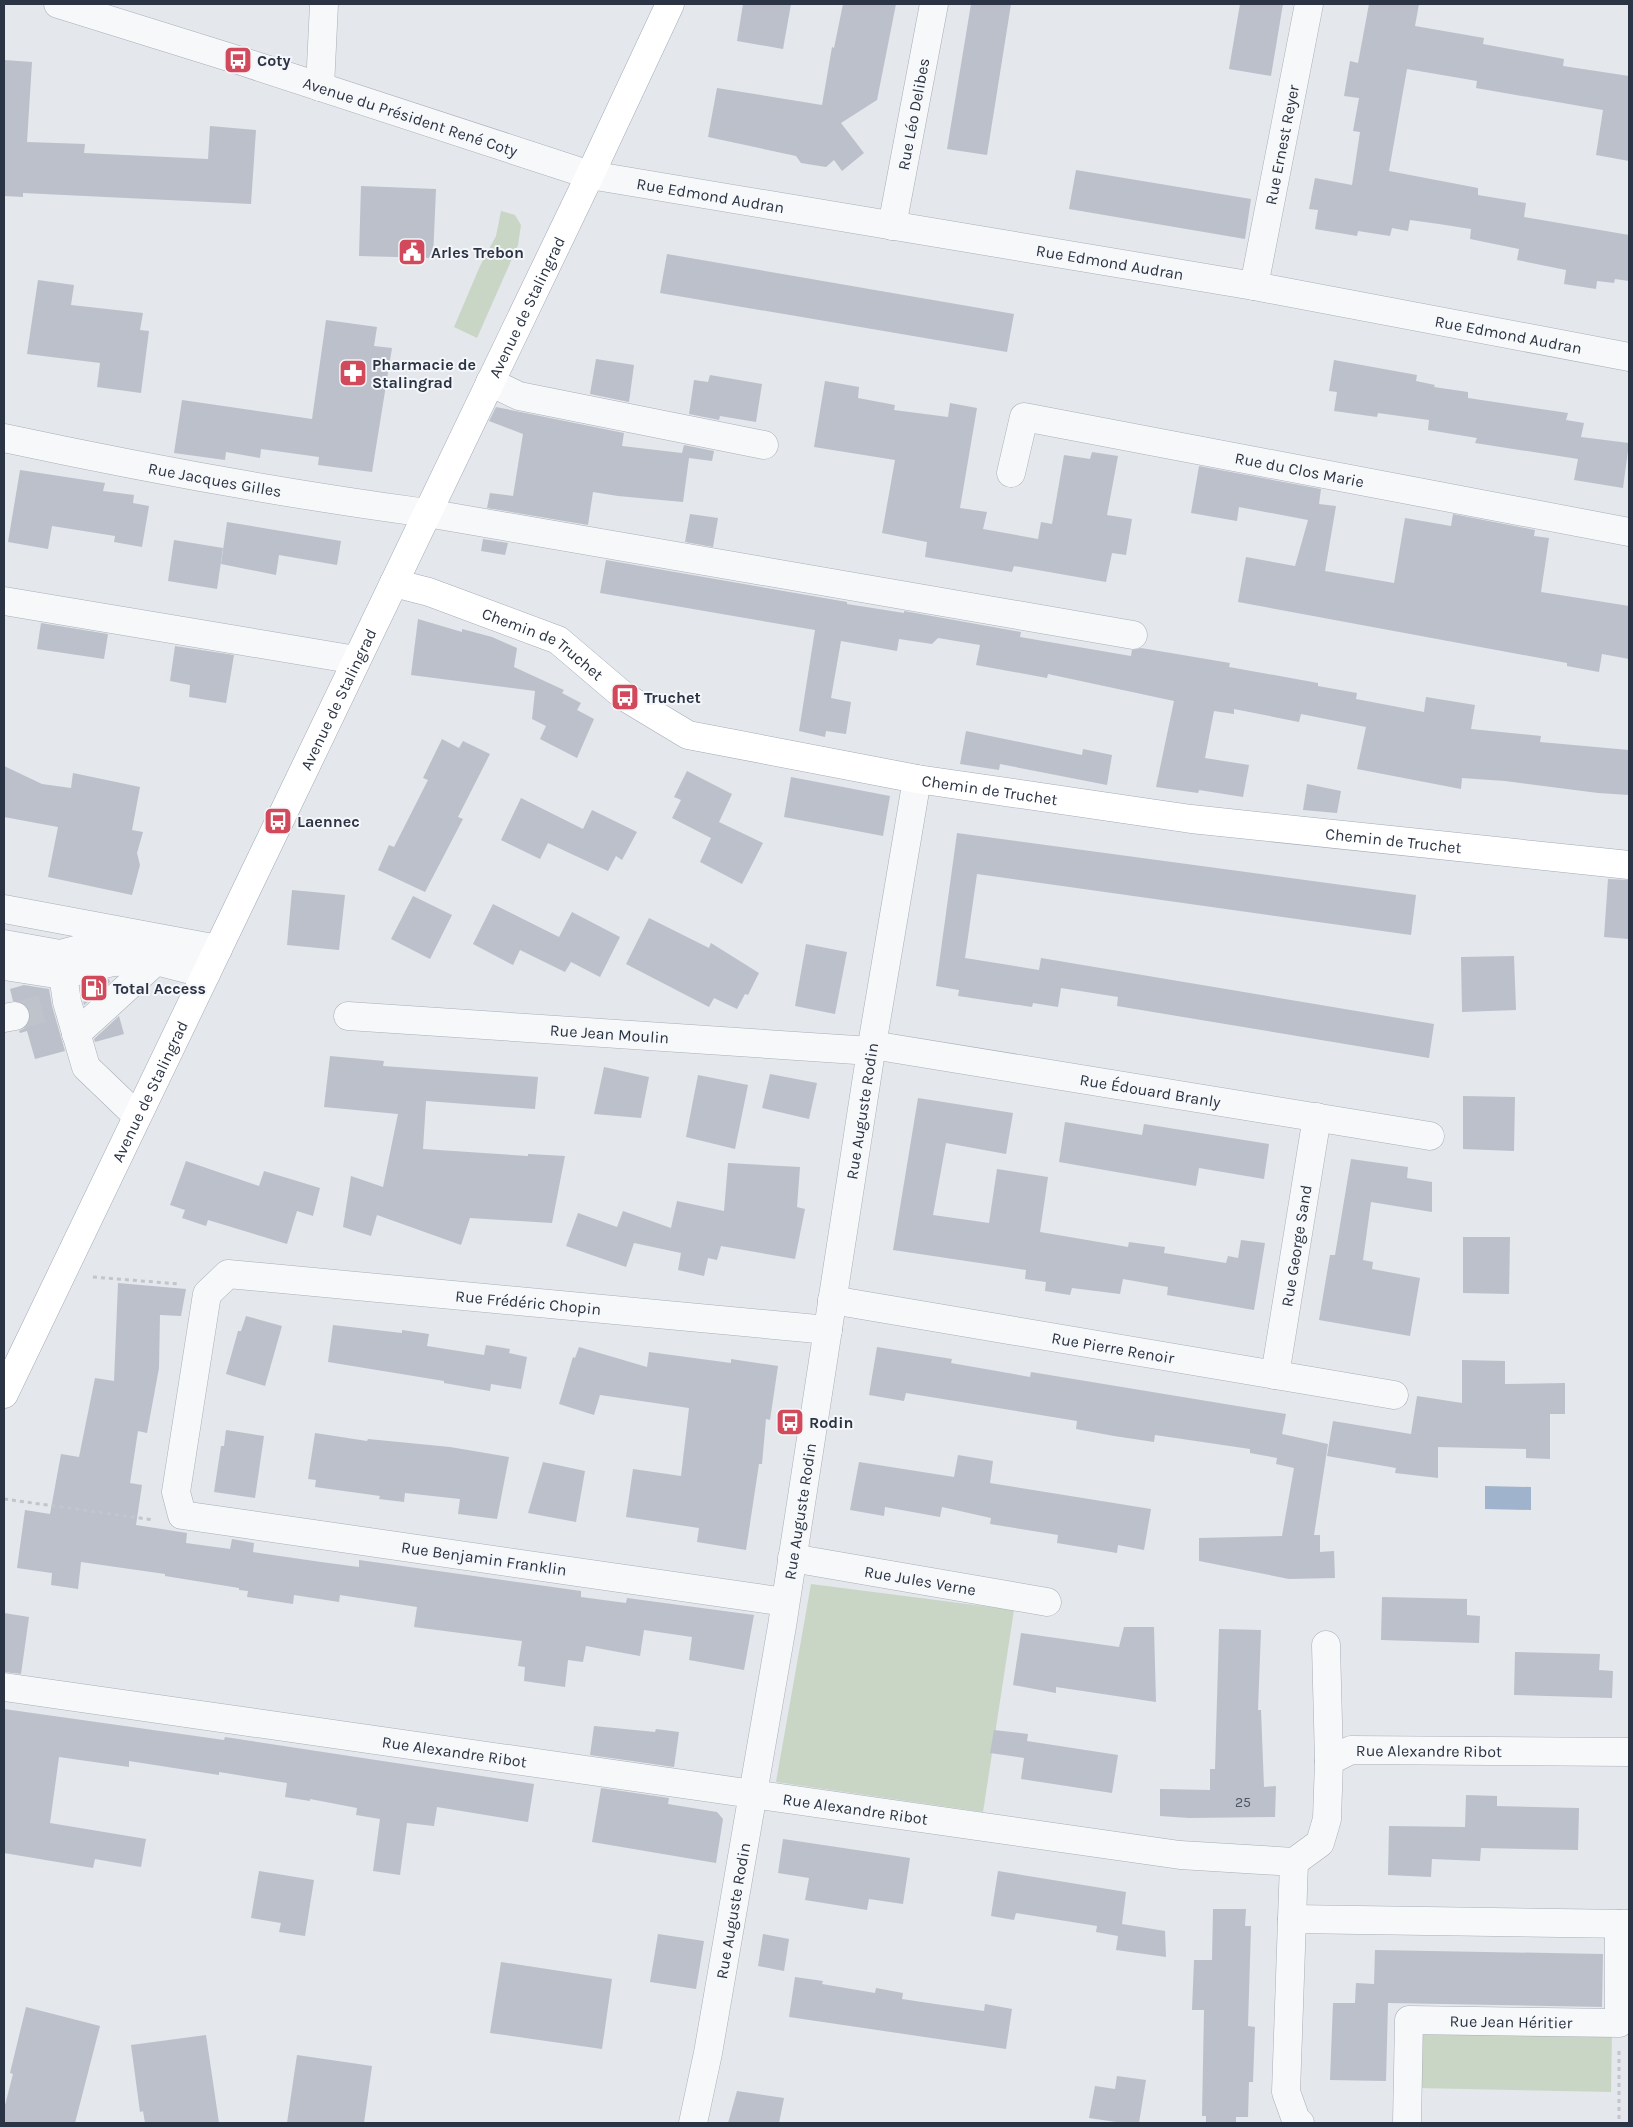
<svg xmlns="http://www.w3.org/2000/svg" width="1633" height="2127" viewBox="0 0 1633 2127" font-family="Karla,sans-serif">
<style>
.green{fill:#c9d6c5}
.water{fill:#9fb4cc}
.building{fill:#bbc0ca}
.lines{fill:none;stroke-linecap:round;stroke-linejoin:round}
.minor-tunnel{stroke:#bfc3cb;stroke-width:28;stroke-dasharray:28 14;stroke-linecap:butt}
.minor-casing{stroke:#a9aeb7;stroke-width:29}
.major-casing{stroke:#a3abb8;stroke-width:29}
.path{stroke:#c2c5cb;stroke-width:3;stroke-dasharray:4 4;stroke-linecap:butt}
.minor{stroke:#f7f8fa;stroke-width:28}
.major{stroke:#fff;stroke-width:28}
.labels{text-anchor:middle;stroke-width:4;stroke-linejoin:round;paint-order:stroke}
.number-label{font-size:14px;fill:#4f5766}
.poi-label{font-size:16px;font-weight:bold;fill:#2b3445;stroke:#f4f6f9;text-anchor:start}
.street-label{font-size:16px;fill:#2b3445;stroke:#f4f6f9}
</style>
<rect width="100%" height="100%" fill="#e4e7ec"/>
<g class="green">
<path d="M501,211L515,215L521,225L518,245L477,338L454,327L480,266L496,236Z"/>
<path d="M811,1584L1014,1610L983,1812L776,1782Z"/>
<path d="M1612,2032L1611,2092L1416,2088L1418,2034Z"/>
</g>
<path class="water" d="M1485,1486L1531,1487V1510L1485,1509Z"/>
<g class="building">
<path d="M743,4H791L783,49L737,41Z"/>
<path d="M843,4H896L877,100L841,123L864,153L842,171L834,160L826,167L801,163L796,156L708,137L717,88L822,105L832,47L834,48Z"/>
<path d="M971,4H1011L987,155L947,149Z"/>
<path d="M1240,4H1283L1271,76L1229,69Z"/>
<path d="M1369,4H1419L1415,26L1484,38L1483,44L1564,59L1563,66L1629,76V161L1596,155L1603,110L1476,88L1477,81L1407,69L1389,171L1478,188V195L1526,203L1524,217L1629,235V281L1615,279L1614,283L1597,281L1596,289L1564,284L1566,270L1517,260L1519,249L1470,239L1471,229L1439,224L1410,220L1408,231L1392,228L1390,236L1358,231L1357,236L1315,229L1318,210L1309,209L1315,178L1352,185L1360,132L1353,131L1359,98L1344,96L1350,61L1358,63Z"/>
<path d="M4,60L32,62L27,142L85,144L84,153L208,159L210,126L256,130L251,204L23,193V197L4,196Z"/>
<path d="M1076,170L1251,199L1245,239L1069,209Z"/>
<path d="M361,186L436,189L433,258L359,256Z"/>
<path d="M667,254L1014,314L1007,352L660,293Z"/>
<path d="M38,280L74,285L71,305L143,313L140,330L149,331L141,393L97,387L100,363L27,354Z"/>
<path d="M326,320L377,327L374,346L392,348L372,472L318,465L319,457L261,449L260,458L226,452L225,460L174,453L182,400L312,419Z"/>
<path d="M596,359L634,365L629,402L590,394Z"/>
<path d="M1334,360L1417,375L1416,381L1435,385L1434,387L1468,392V398L1568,413L1566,420L1584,423L1581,437L1629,443L1623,488L1574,480L1578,459L1475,443L1477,438L1428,430L1429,420L1378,413L1377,417L1334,411L1337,392L1329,391Z"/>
<path d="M710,375L762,384L756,422L720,416L719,420L689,414L694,380L708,382Z"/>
<path d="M825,381L859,387L858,398L895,405L894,410L948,417L950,403L977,408L960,508L987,512L983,529L1038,539L1041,522L1052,524L1064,455L1090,459L1092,452L1118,456L1107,515L1132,519L1126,555L1112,553L1106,582L1014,566L1012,572L925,557L927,542L882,533L895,460L814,447Z"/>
<path d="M496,407L624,433L622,446L682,453L684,445L714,451L712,461L689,458L683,502L618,496L593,492L588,525L487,508L490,493L513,496L523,434L489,421Z"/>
<path d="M1199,466L1321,489L1319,504L1336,506L1325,571L1394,583L1405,518L1451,526L1453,514L1535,530L1534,536L1549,538L1541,592L1629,606V659L1602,654L1599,672L1567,666V663L1238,602L1246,557L1295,566L1308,520L1239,507L1237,521L1191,513Z"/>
<path d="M20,470L105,483L103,491L134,495L133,503L149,506L142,547L114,542L115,536L52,526L48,549L8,542Z"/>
<path d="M690,514L718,518L713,547L685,542Z"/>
<path d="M227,522L341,541L337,565L279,555L276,575L221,564Z"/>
<path d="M483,539L508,543L505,555L481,551Z"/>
<path d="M174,540L223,548L217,589L168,581Z"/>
<path d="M606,560L847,602V604L904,613V611L1021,632L1020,637L1131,656L1132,650L1141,648L1230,663L1229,667L1318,683V686L1357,693L1356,699L1424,712L1426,697L1475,705L1471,729L1541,736L1540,742L1629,750V795L1598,793L1505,781L1462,778L1461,789L1357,769L1366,727L1301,714L1299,722L1234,709V714L1214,711L1205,758L1249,765L1243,797L1199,790L1198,793L1156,787L1174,701L1048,674L1047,678L976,665L980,645L938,638L932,644L899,639L897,651L841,641L831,698L851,702L846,734L826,731L825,737L799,731L815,630L600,593Z"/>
<path d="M418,619L462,632V629L492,637L517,648L514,667L564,690L562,693L581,703L577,710L594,719L577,758L540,739L546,726L532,719L535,691L411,675Z"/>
<path d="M41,623L108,634L104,659L37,649Z"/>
<path d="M175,646L234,655L226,703L189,697L190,685L170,681Z"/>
<path d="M966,731L1082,755L1083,749L1112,755L1107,785L1000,764L999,770L960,764Z"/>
<path d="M442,739L459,748L463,741L490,754L458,817L463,819L425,892L378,870L389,845L394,847L428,780L423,778Z"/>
<path d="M4,766L42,784L71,788L73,773L140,787L132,830L143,832L137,853L140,865L132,895L48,877L58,827L4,817Z"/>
<path d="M687,771L732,794L719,822L763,843L742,884L700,862L711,838L672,818L681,800L674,797Z"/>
<path d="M791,777L890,796L883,836L784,817Z"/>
<path d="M1307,784L1341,791L1337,813L1303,810Z"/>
<path d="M521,798L583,829L592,810L637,832L622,860L616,856L608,871L548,843L540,859L501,840Z"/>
<path d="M957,833L1416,895L1411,935L977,874L965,958L1039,970L1041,958L1434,1024L1429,1058L1117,1006L1118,997L1061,988L1058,1007L1033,1003L1032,1007L958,996L959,990L936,986Z"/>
<path d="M1608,879L1629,880V939L1604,937Z"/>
<path d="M292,890L345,895L339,950L287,945Z"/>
<path d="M413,896L452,915L430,959L391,939Z"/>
<path d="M493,904L559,937L572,912L620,937L600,977L571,962L565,972L520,950L513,965L473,944Z"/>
<path d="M649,918L709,948L711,943L759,973L748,995L745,994L737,1009L714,998L709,1007L626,964Z"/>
<path d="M806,944L847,952L835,1014L795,1006Z"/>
<path d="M1514,956L1516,1010L1462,1012L1461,957Z"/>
<path d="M109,979L110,982L84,1005L81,986Z"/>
<path d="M24,985L49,989L52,1006L65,1051L35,1059L27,1031L20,1033L19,1031L25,1028L29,1022L30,1013L27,1006L21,1002L13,1001L10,989Z"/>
<path d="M119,1016L124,1034L95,1042L94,1039Z"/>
<path d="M330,1056L384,1061L383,1066L538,1077L535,1109L426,1101L423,1149L528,1156V1154L565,1156L552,1223L470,1218L461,1245L377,1215L371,1236L343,1227L351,1176L383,1187L398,1114L324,1107Z"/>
<path d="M604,1067L649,1077L641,1118L594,1114Z"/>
<path d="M770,1074L817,1083L809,1119L762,1108Z"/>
<path d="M698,1075L748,1085L735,1149L686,1137Z"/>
<path d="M1463,1096L1515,1097L1514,1151L1463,1149Z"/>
<path d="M918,1098L1013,1113L1006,1154L946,1143L933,1215L989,1223L997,1169L1048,1177L1040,1232L1128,1247L1129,1242L1165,1247L1164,1253L1226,1263L1228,1256L1238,1258L1241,1240L1265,1243L1254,1310L1167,1295L1168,1287L1123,1279L1120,1294L1072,1288L1070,1295L1045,1291L1046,1282L1025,1279L1026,1270L893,1250Z"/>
<path d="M1065,1122L1142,1135L1144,1124L1269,1144L1264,1179L1199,1168L1196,1186L1059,1162Z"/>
<path d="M1351,1159L1408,1167L1407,1178L1432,1182V1212L1371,1202L1363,1260L1373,1262L1372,1269L1420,1278L1410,1336L1319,1320L1330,1255H1335Z"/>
<path d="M186,1161L259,1186L264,1171L320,1188L313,1216L297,1211L287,1244L208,1220L206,1226L182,1218L185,1210L170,1205Z"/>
<path d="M728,1163L800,1167L797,1207L805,1209L795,1259L721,1246L717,1260L708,1258L704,1276L678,1270L681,1253L634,1243L626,1267L566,1246L578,1213L617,1227L623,1211L671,1228L677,1201L724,1211Z"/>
<path d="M1463,1237H1510L1509,1294L1463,1293Z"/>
<path d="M118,1283L186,1289L181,1316L160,1315L159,1368L147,1433L138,1431L130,1483L142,1485L136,1525L187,1533L186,1543L230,1549L232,1539L254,1543L253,1552L321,1562L359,1567V1560L581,1591V1597L626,1603L627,1598L754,1615L744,1670L689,1660L692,1637L644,1630L640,1656L586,1646L583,1662L568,1660L565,1687L524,1681L525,1667L518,1666L522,1641L414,1627L417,1607L340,1595L339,1602L294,1595L293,1604L247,1597L248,1591L239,1590V1588L165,1576V1574L81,1562L78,1589L51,1585L52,1573L17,1568L25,1510L50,1514L61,1454L79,1457L95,1378L114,1381Z"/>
<path d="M246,1316L282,1326L265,1386L226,1374L238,1331H241Z"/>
<path d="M333,1325L402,1333V1330L429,1334L427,1346L484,1355L486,1345L510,1349L509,1353L527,1357L521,1389L491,1384L490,1391L444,1383V1381L328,1362Z"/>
<path d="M579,1347L647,1367L649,1352L731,1363V1359L778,1366L770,1420L766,1419L762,1464H759L746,1550L697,1542L699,1528L626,1517L633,1469L681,1476L689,1408L600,1395L594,1415L559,1404L573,1357L575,1358Z"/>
<path d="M877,1347L952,1359L951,1363L1030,1377L1031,1372L1286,1414L1282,1434L1328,1444L1314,1535H1320V1552L1334,1551L1335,1578L1289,1579L1199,1561V1538L1282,1536L1294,1468L1276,1464L1277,1458L1250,1453V1449L1155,1435L1154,1442L1114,1436L1076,1429L1077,1421L906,1393L904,1401L869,1395Z"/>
<path d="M1462,1360L1505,1361V1384L1565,1383V1414H1550V1459L1526,1458V1449L1438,1447V1478L1395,1473L1396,1468L1327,1456L1333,1421L1411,1434L1417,1396L1462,1403Z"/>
<path d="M226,1430L264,1436L255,1498L214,1492L221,1446H224Z"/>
<path d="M315,1433L367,1441L368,1439L450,1447L509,1457L497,1519L458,1514L460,1499L405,1493L404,1502L379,1499L380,1496L315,1487L316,1480L308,1479Z"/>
<path d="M958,1455L993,1461L990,1483L1151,1509L1144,1550L1118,1545L1117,1553L1057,1543L1058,1535L990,1524L991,1518L942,1507L940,1517L885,1507L884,1516L850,1510L859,1462L954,1477Z"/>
<path d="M543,1462L585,1471L576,1522L528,1513Z"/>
<path d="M1382,1597L1467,1599V1615L1480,1616L1479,1643L1381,1640Z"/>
<path d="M4,1613L29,1617L21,1674L4,1672Z"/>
<path d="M1124,1627H1154L1156,1702L1056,1687V1693L1013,1685L1021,1633L1119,1647Z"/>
<path d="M1219,1629L1261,1630L1258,1710H1261L1264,1787L1276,1786L1275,1817L1189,1818L1160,1816V1789L1210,1790V1769H1215Z"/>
<path d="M1515,1652L1600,1654L1599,1670L1613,1671L1612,1698L1514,1695Z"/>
<path d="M4,1709L224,1740L225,1737L534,1784L528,1822L437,1807L434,1826L407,1823L400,1875L373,1871L380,1819L356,1815L357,1808L310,1799V1801L285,1797L287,1783L219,1772V1775L129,1761V1767L59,1757L50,1823L146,1839L141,1867L95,1859L93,1868L4,1853Z"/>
<path d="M594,1726L655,1732L656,1729L679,1732L674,1767L590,1755Z"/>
<path d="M994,1730L1028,1734L1027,1741L1118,1755L1112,1793L1021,1779L1024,1758L990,1753Z"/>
<path d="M601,1788L669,1798L668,1804L717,1812L723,1819L716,1863L592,1842Z"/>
<path d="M1466,1795L1497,1796V1806L1579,1808L1578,1850L1481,1848L1480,1861L1432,1859L1431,1877L1388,1875L1389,1826L1465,1827Z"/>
<path d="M783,1839L910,1858L903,1904L869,1899L867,1910L805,1900L809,1878L778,1873Z"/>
<path d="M259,1871L314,1880L305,1936L279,1932L281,1923L251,1918Z"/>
<path d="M998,1871L1126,1892L1122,1924L1165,1931L1166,1957L1116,1950L1118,1936L1096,1932L1097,1926L1016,1913L1014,1920L991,1916Z"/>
<path d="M1213,1909H1246L1245,1926H1251L1248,2026L1255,2027L1253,2082H1249L1248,2117H1236V2123H1206V2116H1202L1204,2010H1192L1194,1960H1212Z"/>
<path d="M658,1934L704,1941L696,1989L650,1982Z"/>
<path d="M763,1934L789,1939L784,1971L758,1966Z"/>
<path d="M1375,1950L1603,1954L1602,2007L1388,2003L1386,2081L1330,2080L1333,2003H1355L1356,1983L1374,1984Z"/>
<path d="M501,1962L612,1979L602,2049L490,2033Z"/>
<path d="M795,1977L823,1981L822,1984L875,1993L876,1988L903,1993L902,1999L942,2005L984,2011L985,2004L1012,2009L1006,2049L789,2017Z"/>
<path d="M26,2007L100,2026L75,2123H4V2109L13,2074L10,2073Z"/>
<path d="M206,2035L219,2123H145L143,2111L140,2112L131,2045Z"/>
<path d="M297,2055L372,2066L364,2123H287Z"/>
<path d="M1117,2076L1146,2080L1139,2123H1123L1089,2118L1095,2086L1115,2089Z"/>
<path d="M737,2091L784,2098L779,2123H728Z"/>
</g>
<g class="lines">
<path class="minor-tunnel" d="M15,1016L67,1002"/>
<defs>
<g id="minor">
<path id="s1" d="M58,4L238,60L590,175L1254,286L1629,357"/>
<path d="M320,87L324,4"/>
<path id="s2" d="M892,226L934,4"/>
<path id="s3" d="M1254,286L1309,4"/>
<path d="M490,382L519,396L764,445"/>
<path id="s4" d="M4,438C144,468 285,494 427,513L1133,635"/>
<path id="s5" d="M1011,473L1024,417L1629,532"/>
<path d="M4,601L356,660"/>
<path d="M4,909L218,949"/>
<path d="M4,944L60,954L102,943L131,953"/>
<path d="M60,954L67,1002L86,1067L137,1116"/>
<path d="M4,966L62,975L113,962L156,961L206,974"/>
<path id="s6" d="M348,1016L871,1051"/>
<path d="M4,1018L15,1016"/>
<path d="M76,1034L156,961"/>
<path id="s7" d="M872,1045L1430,1136"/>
<path id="s8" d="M832,1300L1394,1395"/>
<path id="s9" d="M1275,1375L1317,1117"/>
<path id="s10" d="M792,1558L1047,1602"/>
<path id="s11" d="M785,1602L182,1515L176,1492L207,1294L228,1274L828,1330"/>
<path d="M1326,1645L1329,1761"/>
<path id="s12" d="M4,1687L1180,1855L1294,1862L1320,1843L1327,1819L1329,1761L1351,1750L1629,1752"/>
<path d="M1294,1862L1286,2092L1296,2120L1300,2123"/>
<path d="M1292,1919L1629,1924"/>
<path id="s13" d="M693,2123L708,2053L782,1626L871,1051L917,779"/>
<path id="s14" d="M1407,2123L1409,2020L1619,2023V1924"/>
</g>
<g id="major">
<path id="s15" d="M394,583L429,592L558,640L625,697L688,735L917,779L1191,819L1629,865"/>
<path id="s16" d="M4,1394L590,175L670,4"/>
</g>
</defs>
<use href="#minor" class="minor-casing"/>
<use href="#major" class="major-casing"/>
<g class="path">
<path d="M93,1277L179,1284"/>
<path d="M4,1499L154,1520"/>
<path d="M1619,2051V2123"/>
</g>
<use href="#minor" class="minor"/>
<use href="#major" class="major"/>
</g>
<defs>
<symbol id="bus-square" viewBox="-11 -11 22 22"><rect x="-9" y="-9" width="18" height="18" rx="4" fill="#d1495b" stroke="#f4f6f9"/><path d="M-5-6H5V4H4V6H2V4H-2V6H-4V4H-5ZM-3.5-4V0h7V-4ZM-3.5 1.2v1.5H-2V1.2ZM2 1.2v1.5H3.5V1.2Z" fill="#fff"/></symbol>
<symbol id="civic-square" viewBox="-11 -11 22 22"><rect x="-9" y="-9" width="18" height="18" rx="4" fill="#d1495b" stroke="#f4f6f9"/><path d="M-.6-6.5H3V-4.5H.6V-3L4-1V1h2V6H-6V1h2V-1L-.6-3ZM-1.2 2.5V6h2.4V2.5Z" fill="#fff"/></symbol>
<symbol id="pharmacy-square" viewBox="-11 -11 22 22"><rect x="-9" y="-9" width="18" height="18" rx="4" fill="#d1495b" stroke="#f4f6f9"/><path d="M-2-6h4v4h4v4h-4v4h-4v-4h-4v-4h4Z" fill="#fff"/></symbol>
<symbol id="fuel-square" viewBox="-11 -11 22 22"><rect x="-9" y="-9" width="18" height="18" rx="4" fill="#d1495b" stroke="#f4f6f9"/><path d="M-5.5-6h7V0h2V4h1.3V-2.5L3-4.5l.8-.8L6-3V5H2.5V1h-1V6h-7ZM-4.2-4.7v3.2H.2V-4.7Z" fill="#fff"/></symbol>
</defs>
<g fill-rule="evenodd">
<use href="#bus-square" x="222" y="44" width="32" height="32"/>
<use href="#civic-square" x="396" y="236" width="32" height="32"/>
<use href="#pharmacy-square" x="337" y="357" width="32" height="32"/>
<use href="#bus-square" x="609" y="681" width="32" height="32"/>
<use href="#bus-square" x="262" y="805" width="32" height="32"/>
<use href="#fuel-square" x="78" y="972" width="32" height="32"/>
<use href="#bus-square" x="774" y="1406" width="32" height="32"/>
</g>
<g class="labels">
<g class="number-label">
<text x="1243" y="1807">25</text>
</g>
<g class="poi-label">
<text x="257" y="66">Coty</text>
<text x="431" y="258">Arles Trebon</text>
<text x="372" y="370">Pharmacie de<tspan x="372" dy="18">Stalingrad</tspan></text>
<text x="644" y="703">Truchet</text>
<text x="297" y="827">Laennec</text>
<text x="113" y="994">Total Access</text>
<text x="809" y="1428">Rodin</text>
</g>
<g class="street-label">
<text dy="6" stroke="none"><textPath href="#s2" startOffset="114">Rue Léo Delibes</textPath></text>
<text dy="6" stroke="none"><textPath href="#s1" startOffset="370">Avenue du Président René Coty</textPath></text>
<text dy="6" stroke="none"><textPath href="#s3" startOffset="144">Rue Ernest Reyer</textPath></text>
<text dy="6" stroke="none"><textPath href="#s1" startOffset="681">Rue Edmond Audran</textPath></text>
<text dy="6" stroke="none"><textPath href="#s1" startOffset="1086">Rue Edmond Audran</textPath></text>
<text dy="6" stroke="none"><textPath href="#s16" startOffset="1206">Avenue de Stalingrad</textPath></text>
<text dy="6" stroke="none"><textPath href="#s1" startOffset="1491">Rue Edmond Audran</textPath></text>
<text dy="6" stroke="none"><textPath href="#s5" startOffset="338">Rue du Clos Marie</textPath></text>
<text dy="6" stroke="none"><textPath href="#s4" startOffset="215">Rue Jacques Gilles</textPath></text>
<text dy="6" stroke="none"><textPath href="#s15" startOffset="162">Chemin de Truchet</textPath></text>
<text dy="6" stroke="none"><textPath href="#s16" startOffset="771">Avenue de Stalingrad</textPath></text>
<text dy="6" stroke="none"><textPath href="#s15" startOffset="642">Chemin de Truchet</textPath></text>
<text dy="6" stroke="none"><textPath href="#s15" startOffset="1049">Chemin de Truchet</textPath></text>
<text dy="6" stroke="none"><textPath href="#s6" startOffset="262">Rue Jean Moulin</textPath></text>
<text dy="6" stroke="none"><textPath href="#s7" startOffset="282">Rue Édouard Branly</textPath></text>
<text dy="6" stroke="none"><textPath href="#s16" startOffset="336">Avenue de Stalingrad</textPath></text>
<text dy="6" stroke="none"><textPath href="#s13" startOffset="1026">Rue Auguste Rodin</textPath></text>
<text dy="6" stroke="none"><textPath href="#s9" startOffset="131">Rue George Sand</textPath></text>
<text dy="6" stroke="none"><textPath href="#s11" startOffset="1164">Rue Frédéric Chopin</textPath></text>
<text dy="6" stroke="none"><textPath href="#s8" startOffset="285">Rue Pierre Renoir</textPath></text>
<text dy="6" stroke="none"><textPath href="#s13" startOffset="621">Rue Auguste Rodin</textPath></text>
<text transform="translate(484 1558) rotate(8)" y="6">Rue Benjamin Franklin</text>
<text dy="6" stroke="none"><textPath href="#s10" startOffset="130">Rue Jules Verne</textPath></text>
<text dy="6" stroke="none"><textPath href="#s12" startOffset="1520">Rue Alexandre Ribot</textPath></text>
<text dy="6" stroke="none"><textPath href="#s12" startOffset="455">Rue Alexandre Ribot</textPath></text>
<text dy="6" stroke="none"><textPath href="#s12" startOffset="860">Rue Alexandre Ribot</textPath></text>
<text dy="6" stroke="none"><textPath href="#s13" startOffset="216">Rue Auguste Rodin</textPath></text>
<text dy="6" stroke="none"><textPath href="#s14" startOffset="205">Rue Jean Héritier</textPath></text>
</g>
</g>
<rect width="1633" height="2127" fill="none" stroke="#2b3445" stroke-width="10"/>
</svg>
